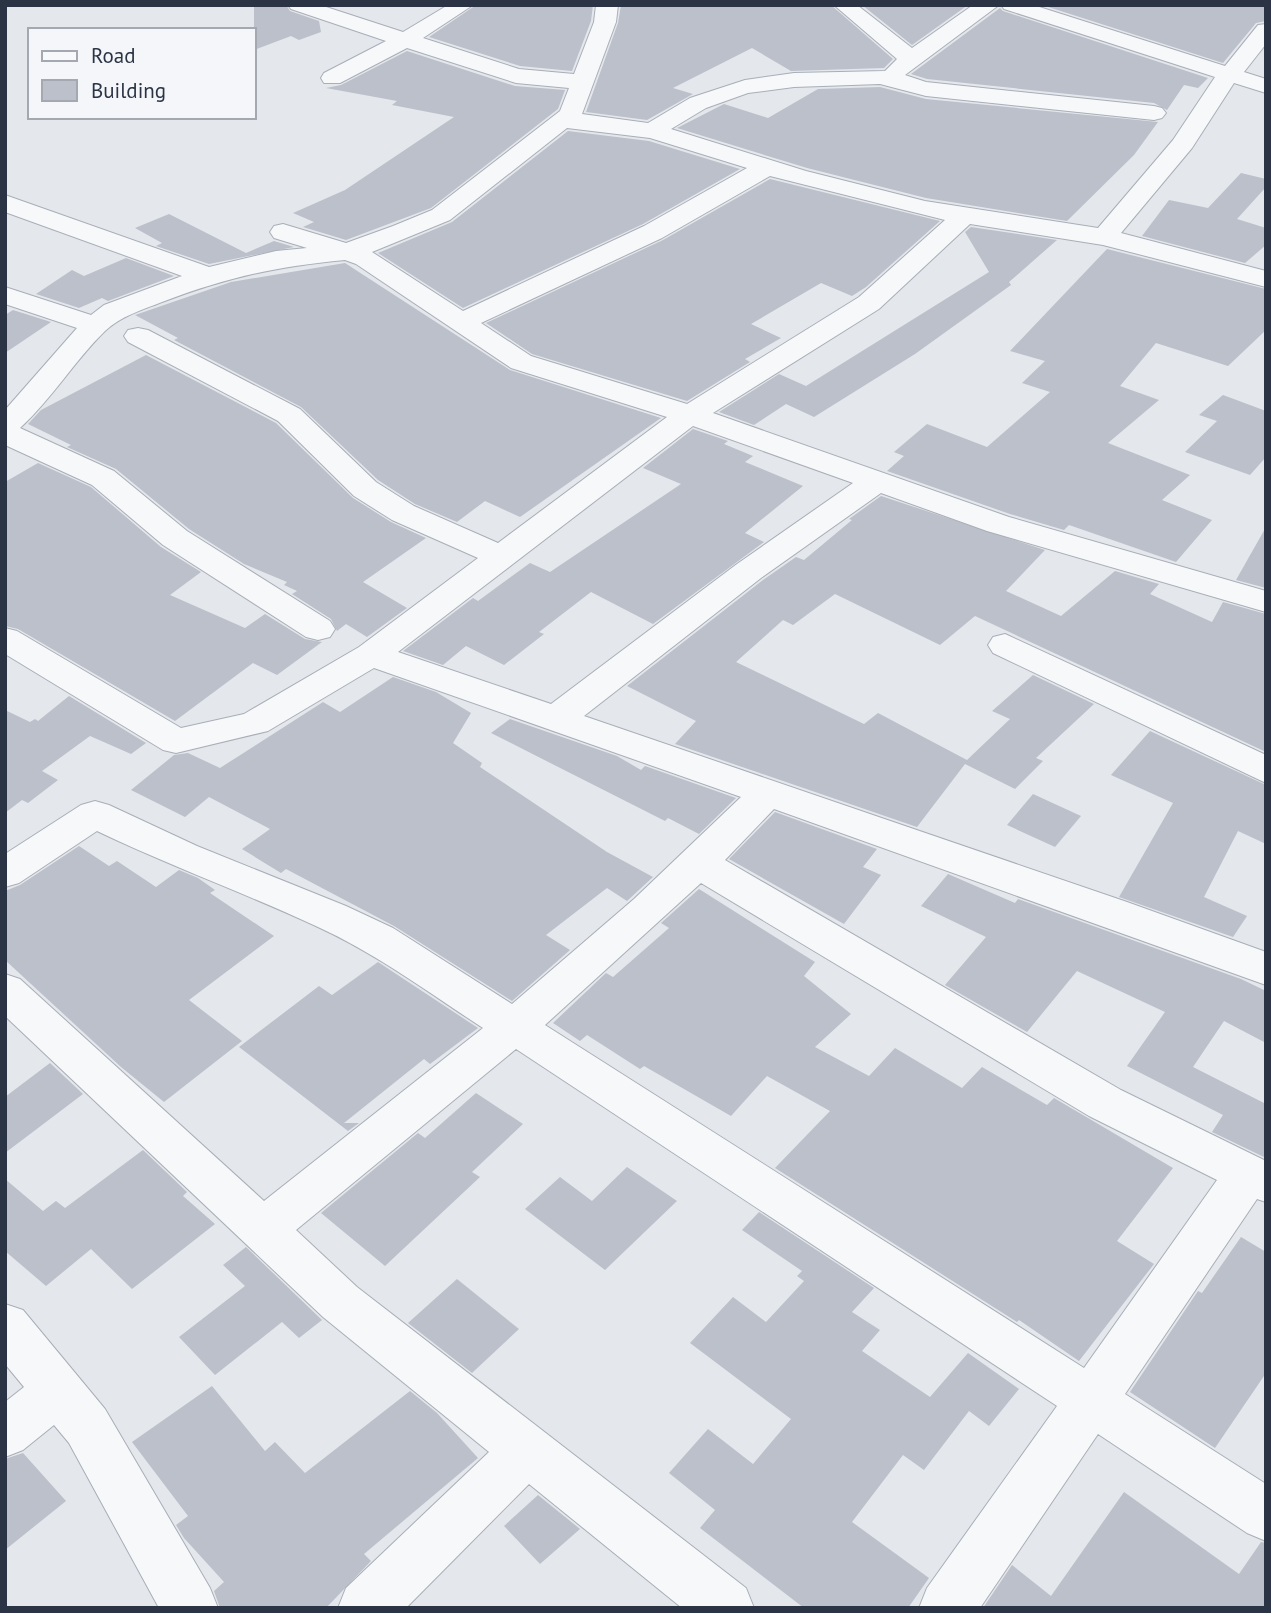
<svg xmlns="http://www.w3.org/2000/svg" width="1271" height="1613" viewBox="0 0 1271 1613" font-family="'PT Sans',sans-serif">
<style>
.building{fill:#bbc0ca}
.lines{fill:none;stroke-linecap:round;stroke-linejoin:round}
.minor-casing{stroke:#a9aeb7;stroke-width:2}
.minor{fill:#f7f8fa;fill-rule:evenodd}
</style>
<rect width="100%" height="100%" fill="#e4e7ec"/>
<g class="building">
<path d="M254,5H286L290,11L319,21L321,32L299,40L291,36L254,50Z"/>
<path d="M476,5H593L591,21L572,71L520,66L429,37Z"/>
<path d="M621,5H831L893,59L884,68L791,71L752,48L673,88L693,94L647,120L586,112L618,23Z"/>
<path d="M862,5H968L912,45Z"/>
<path d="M1042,5H1266V21L1256,23L1223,63Z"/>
<path d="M1000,8L1003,11L1208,78L1198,88L1184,85L1167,110L1154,103L927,79L911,74Z"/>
<path d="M407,51L515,86L565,90L558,109L431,208L346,240L303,227L314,222L293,213L345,190L454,117L392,105L397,101L326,88L341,85Z"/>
<path d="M880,87L926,99L1158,122L1134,155L1067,221L926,198L807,168L677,128L724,104L768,118L818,89Z"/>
<path d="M568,131L649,141L740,169L643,224L463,308L378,253L452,222Z"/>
<path d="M1241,173L1266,179V187L1237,219L1266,228V245L1245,263L1142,236L1169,200L1208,208Z"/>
<path d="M770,179L940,221L866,287L852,296L821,283L751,324L781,338L745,359L750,362L687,401L532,354L486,323L663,240Z"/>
<path d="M169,214L246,253L274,241L294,247L209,264L156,246L162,243L135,228Z"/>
<path d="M971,227L1057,240L1009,282L1011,285L915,354L814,417L786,404L754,425L719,412L779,374L806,386L989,272L965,232Z"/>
<path d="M1107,249L1266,289V330L1228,366L1156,343L1120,386L1159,400L1108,443L1190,475L1162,500L1212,520L1176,562L1069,525L1064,530L1010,514L887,471L904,456L894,452L927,424L987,447L1050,392L1022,383L1045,361L1010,351Z"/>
<path d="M126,258L174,276L108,301L102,298L79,308L36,294L72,270L84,276Z"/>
<path d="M345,263L510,370L661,418L520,517L485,501L457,522L415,504L378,480L301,407L174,340L178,338L135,315L231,282Z"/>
<path d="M13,310L51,322L5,353V315Z"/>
<path d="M146,355L276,423L353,498L391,522L426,538L363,582L407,608L367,637L346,624L337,631L331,619L292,594L297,591L284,585L287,582L244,564L189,529L116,469L67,447L71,445L28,424L41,410Z"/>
<path d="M1223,395L1266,411V457L1250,475L1185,452L1217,421L1199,415Z"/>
<path d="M693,429L728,441L724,444L753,456L745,462L803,486L745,533L764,542L653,624L591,592L539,632L544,634L504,665L466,646L443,665L403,651L473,598L478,601L530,563L550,572L681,484L643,468Z"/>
<path d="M38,463L91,487L161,547L201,572L170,595L245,628L265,614L305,639L322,642L277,675L253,663L175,721L18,629L5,626V482Z"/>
<path d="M881,496L1045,550L1006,591L1061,616L1115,571L1159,584L1150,594L1212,622L1223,602L1266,614V752L975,616L940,645L835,594L793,625L783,620L736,662L864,724L878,713L967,760L1010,719L992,711L1033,675L1094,704L1036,758L1043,761L1015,789L965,764L917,827L675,744L696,721L627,686L763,580L796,557L804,560L852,520L849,519Z"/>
<path d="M1266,527V588L1236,580Z"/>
<path d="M393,677L436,692L471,713L453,743L482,763L480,767L607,852L653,877L627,901L607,888L546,935L570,950L512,1001L394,926L286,869L281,873L242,849L270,829L209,797L185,817L131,790L174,755L188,753L220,768L323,702L340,712Z"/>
<path d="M69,696L146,743L131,754L90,736L42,771L58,780L28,803L22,800L5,813V710L30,722L35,719L38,721Z"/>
<path d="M510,719L617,756L641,770L645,766L736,798L699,834L668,818L665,821L491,733Z"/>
<path d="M1150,731L1266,785V844L1238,831L1204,897L1247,916L1233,937L1119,897L1173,803L1111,775Z"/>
<path d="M1033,794L1081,816L1055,847L1007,825Z"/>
<path d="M775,812L877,849L863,867L881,875L844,924L729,859Z"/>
<path d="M79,846L109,866L117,861L156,887L179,870L198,878L215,890L210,893L274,936L189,1000L242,1041L164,1102L121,1067L5,960V891L20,885Z"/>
<path d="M948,874L1015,903L1018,899L1241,979L1266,991V1043L1224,1021L1193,1067L1266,1104V1158L1212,1132L1223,1115L1127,1066L1165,1012L1077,971L1027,1032L945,985L986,937L921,906Z"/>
<path d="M699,889L815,962L804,976L851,1014L815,1047L869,1076L895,1048L962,1088L982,1067L1047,1105L1054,1098L1173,1168L1117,1241L1154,1264L1079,1361L1019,1320L1017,1322L775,1168L830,1111L767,1076L731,1116L644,1066L640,1069L587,1035L580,1041L553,1023L606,973L613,977L669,928L661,923Z"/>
<path d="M378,962L478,1028L430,1064L424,1059L344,1123H359L348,1131L239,1047L319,986L332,995Z"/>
<path d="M50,1063L83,1094L5,1153V1097Z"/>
<path d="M476,1093L523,1124L472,1172L480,1177L385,1266L321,1213L418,1133L425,1138Z"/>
<path d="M143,1150L187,1192L183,1196L215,1224L132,1289L91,1249L46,1286L5,1251V1179L43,1211L56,1201L65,1208Z"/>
<path d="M627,1167L677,1201L605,1270L525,1209L560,1177L592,1201Z"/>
<path d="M759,1212L874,1288L852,1312L880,1330L862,1351L930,1397L968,1353L1019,1389L989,1426L969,1411L924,1470L903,1455L852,1522L929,1578L908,1608H804L700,1528L715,1510L669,1473L708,1429L753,1464L791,1419L690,1343L733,1297L766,1322L804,1281L797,1276L802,1271L742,1230Z"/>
<path d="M1241,1237L1266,1252V1373L1215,1448L1130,1392L1198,1291L1202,1293Z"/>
<path d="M246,1247L322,1320L299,1338L282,1322L215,1375L179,1337L245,1286L223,1265Z"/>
<path d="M457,1279L519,1329L472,1373L408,1323Z"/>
<path d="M212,1386L265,1451L275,1442L305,1473L410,1391L437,1413L478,1458L364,1554L371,1561L326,1608H220L214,1591L224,1582L184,1538L176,1525L188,1516L132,1442Z"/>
<path d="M23,1453L66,1501L5,1550V1459Z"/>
<path d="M1124,1492L1239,1574L1261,1542L1266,1543V1608H983L1012,1565L1051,1596Z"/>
<path d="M538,1495L580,1529L540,1564L504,1526Z"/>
</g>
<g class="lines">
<defs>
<g id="minor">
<path d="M288,5H320L403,32L448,5H473L423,38L519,69L574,74L594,22L596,5H618L616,22L582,114L648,123L690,98L745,80L794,73L885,71L897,59L834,5H857L912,48L973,5H999L905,75L926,82L1154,106L1162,108L1166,113L1162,118L1154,120L926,96L880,84L794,87L748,93L706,108L671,129L806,171L925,201L1098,228L1173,140L1215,77L1004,9L1001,5H1033L1225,66L1258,25L1266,24V44L1244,72L1266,79V93L1234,83L1192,148L1121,233L1266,271V287L1103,245L970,224L879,309L713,413L1009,517L1266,591V612L987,531L881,493L761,578L584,716L1127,902L1266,952V985L774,809L725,860L1121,1090L1266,1161V1202L1257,1199L1125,1394L1266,1484V1541L1247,1533L1098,1434L980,1608H919L927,1588L1057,1406L516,1049L296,1230L357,1287L746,1588L754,1608H682L529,1484L406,1608H338L346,1588L489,1452L323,1317L5,1016V974L20,979L264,1201L483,1028C429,993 377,954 318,927C245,893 170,866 97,831L19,883L5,887V854L81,805L95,801L109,805L197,846L346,906L393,928L512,1004L634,899L741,797L374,668L268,731L176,753L163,750L5,654V628L17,631L181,728L244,714L359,647L478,558L392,520L354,496L278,421L128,342L124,336L128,330L138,328L148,330L300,409L376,482L414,506L498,543L667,417L511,368L356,264L345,260C274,267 228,277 162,302C142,310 121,316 105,331C74,361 52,399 20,428L114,471L187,531L330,621L335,629L330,637L318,640L306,637L163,545L92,485L5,445V410L77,328L5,304V287L91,315L104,305L182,276L5,212V195L209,267L276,251L307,248L274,238L270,232L274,226L283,224L346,243L393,226L432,210L560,111L569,88L516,83L407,48L340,83H324L321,78L324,73L386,41L291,9ZM567,128L650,138L747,168L644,226L463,311L372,252L450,220ZM770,176L945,220L859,297L687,404L531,356L481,323L662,238ZM693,426L853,483L737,564L551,704L398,652ZM701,883L1089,1116L1217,1180L1084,1368L545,1025Z"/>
<path d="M1005,634L1266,755V783L993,653L988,645L993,637Z"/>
<path d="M5,1304L23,1310L105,1409L210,1588L218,1608H159L69,1443L54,1425L23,1450L5,1457V1402L24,1387L5,1364Z"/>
</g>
</defs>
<use href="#minor" class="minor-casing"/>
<use href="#minor" class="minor"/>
</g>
<rect width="1271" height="1613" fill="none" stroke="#2b3445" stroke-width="14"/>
<rect x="28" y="28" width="228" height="91" fill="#f4f6f9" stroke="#a4a8b1" stroke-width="2"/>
<rect x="42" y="51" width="35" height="10" fill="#f7f8fa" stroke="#a4a8b1" stroke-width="2"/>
<text x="91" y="63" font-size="21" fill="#2b3445">Road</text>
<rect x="42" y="80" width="35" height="21" fill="#bbc0ca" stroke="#a4a8b1" stroke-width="2"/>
<text x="91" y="98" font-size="21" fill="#2b3445">Building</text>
</svg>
